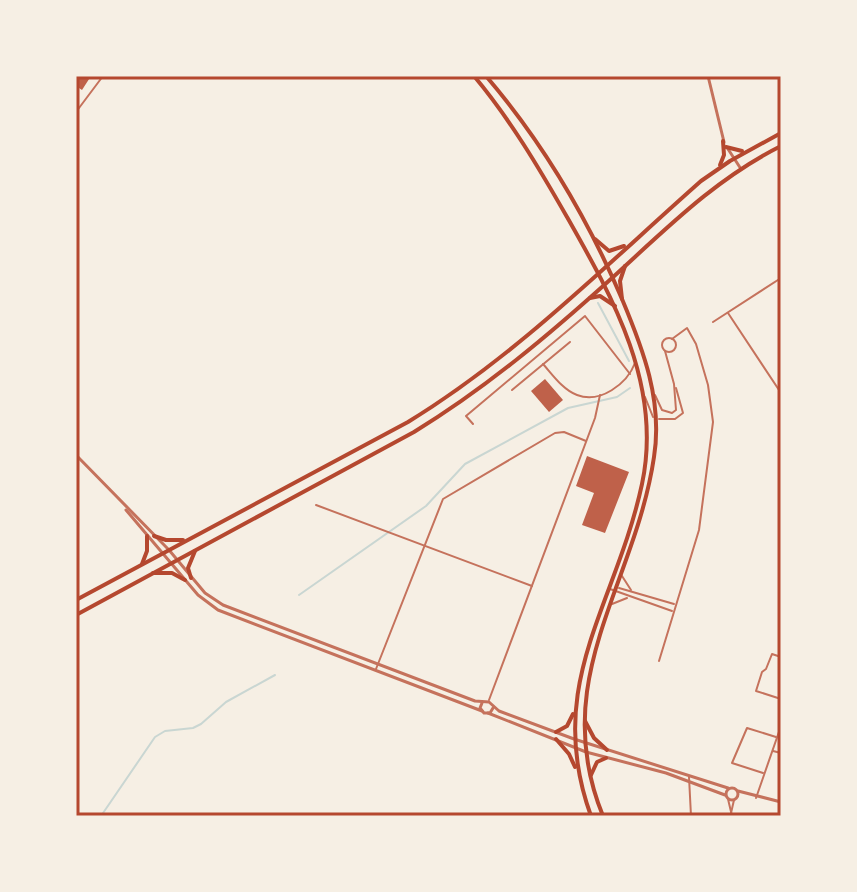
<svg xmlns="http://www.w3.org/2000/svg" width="857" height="892" viewBox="0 0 857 892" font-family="'Archivo Narrow',sans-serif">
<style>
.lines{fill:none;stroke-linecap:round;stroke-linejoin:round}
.stream{stroke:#c9d6d2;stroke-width:2}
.building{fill:#bf614a}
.minor{stroke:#c5725c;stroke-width:2}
.tertiary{stroke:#c5725c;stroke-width:3}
.primary{stroke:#b5482f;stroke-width:4}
.trunk{stroke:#b5482f;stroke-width:4}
.neatline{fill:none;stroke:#b5482f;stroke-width:3}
</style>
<rect width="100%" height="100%" fill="#f6efe4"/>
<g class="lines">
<g class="stream">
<path d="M598,303L629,361"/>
<path d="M299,595L426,506L465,464L568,408L617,397L630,388"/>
<path d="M101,816L155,737L165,731L193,728L201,724L226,702L275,675"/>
</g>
</g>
<g class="building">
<path d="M76,76H91L82,90L76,86Z"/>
<path d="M545,379L563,400L549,412L531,391Z"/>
<path d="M587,456L629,472L605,533L582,525L594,493L576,486Z"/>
</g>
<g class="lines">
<g class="minor">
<path d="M76,112L103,76"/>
<path d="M728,313L781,393"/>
<path d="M713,322L781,278"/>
<circle cx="669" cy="345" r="7"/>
<path d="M543,364C552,374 563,390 577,395C600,404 627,384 635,363"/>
<path d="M512,390L570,342"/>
<path d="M655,395L662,410L672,413L676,410L674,384L665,351"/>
<path d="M645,397L653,417"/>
<path d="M659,419H675L683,413L676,388"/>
<path d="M473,424L466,416L585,316L630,374"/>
<path d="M316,505L532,586"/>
<path d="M622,576L631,590"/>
<path d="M619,588L674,604"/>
<path d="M610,589L672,611"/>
<path d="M612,604L627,598"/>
<path d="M781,657L772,654L766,669L762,672L756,691L781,699"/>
<path d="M659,661L699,530L713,422L708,385L696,344L687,328L672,339"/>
<path d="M376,669L443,499L555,433L564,432L586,441"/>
<path d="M489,700L595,418L600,395"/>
<path d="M773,751L781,753"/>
<path d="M763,773L732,763L747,728L776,737"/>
<path d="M689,777L691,816"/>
<path d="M756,798L781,726"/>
<path d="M728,799L732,816"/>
<path d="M731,813L734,800"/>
</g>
<g class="tertiary">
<path d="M708,76L724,142"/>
<path d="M728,149L741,169"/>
<path d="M76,455L169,550L205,593L223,605L475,701L489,702L499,711L574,739L728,788"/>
<path d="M126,510L198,595L218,610L482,711"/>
<path d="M482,703L480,708L484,713H490L493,708"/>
<path d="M488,713L586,752L666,773L725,795"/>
<circle cx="732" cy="794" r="6"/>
<path d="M738,791L781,802"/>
</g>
<g class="primary">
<path d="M474,76C510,119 539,168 567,217C613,298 663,386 642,484C616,606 543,684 591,816"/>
<path d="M486,76C544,144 587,217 622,299C643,349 663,401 654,457C635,586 547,679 603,816"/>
<path d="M585,721L594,738L607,750"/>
<path d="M556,732L567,726L573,714"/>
<path d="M556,739L569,754L575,767"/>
<path d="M591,775L597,762L606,758"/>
</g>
<g class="trunk">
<path d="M726,147L742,151"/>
<path d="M720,165L724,155L723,141"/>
<path d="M595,239L609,251L624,246"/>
<path d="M590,298L600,296L615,306"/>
<path d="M622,299L620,281L625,266"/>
<path d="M154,536L166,540H183"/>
<path d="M142,564L147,551V536"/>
<path d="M153,573H172L185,580"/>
<path d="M191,578L188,568L195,551"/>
<path d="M76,600L408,422C516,356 606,265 701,181L730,161L781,133"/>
<path d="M76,615L414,432C486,388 550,334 612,278C666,229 715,179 781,146"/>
</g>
</g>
<rect width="857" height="892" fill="none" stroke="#f6efe4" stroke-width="156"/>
<rect x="78" y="78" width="701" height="736" class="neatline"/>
</svg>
